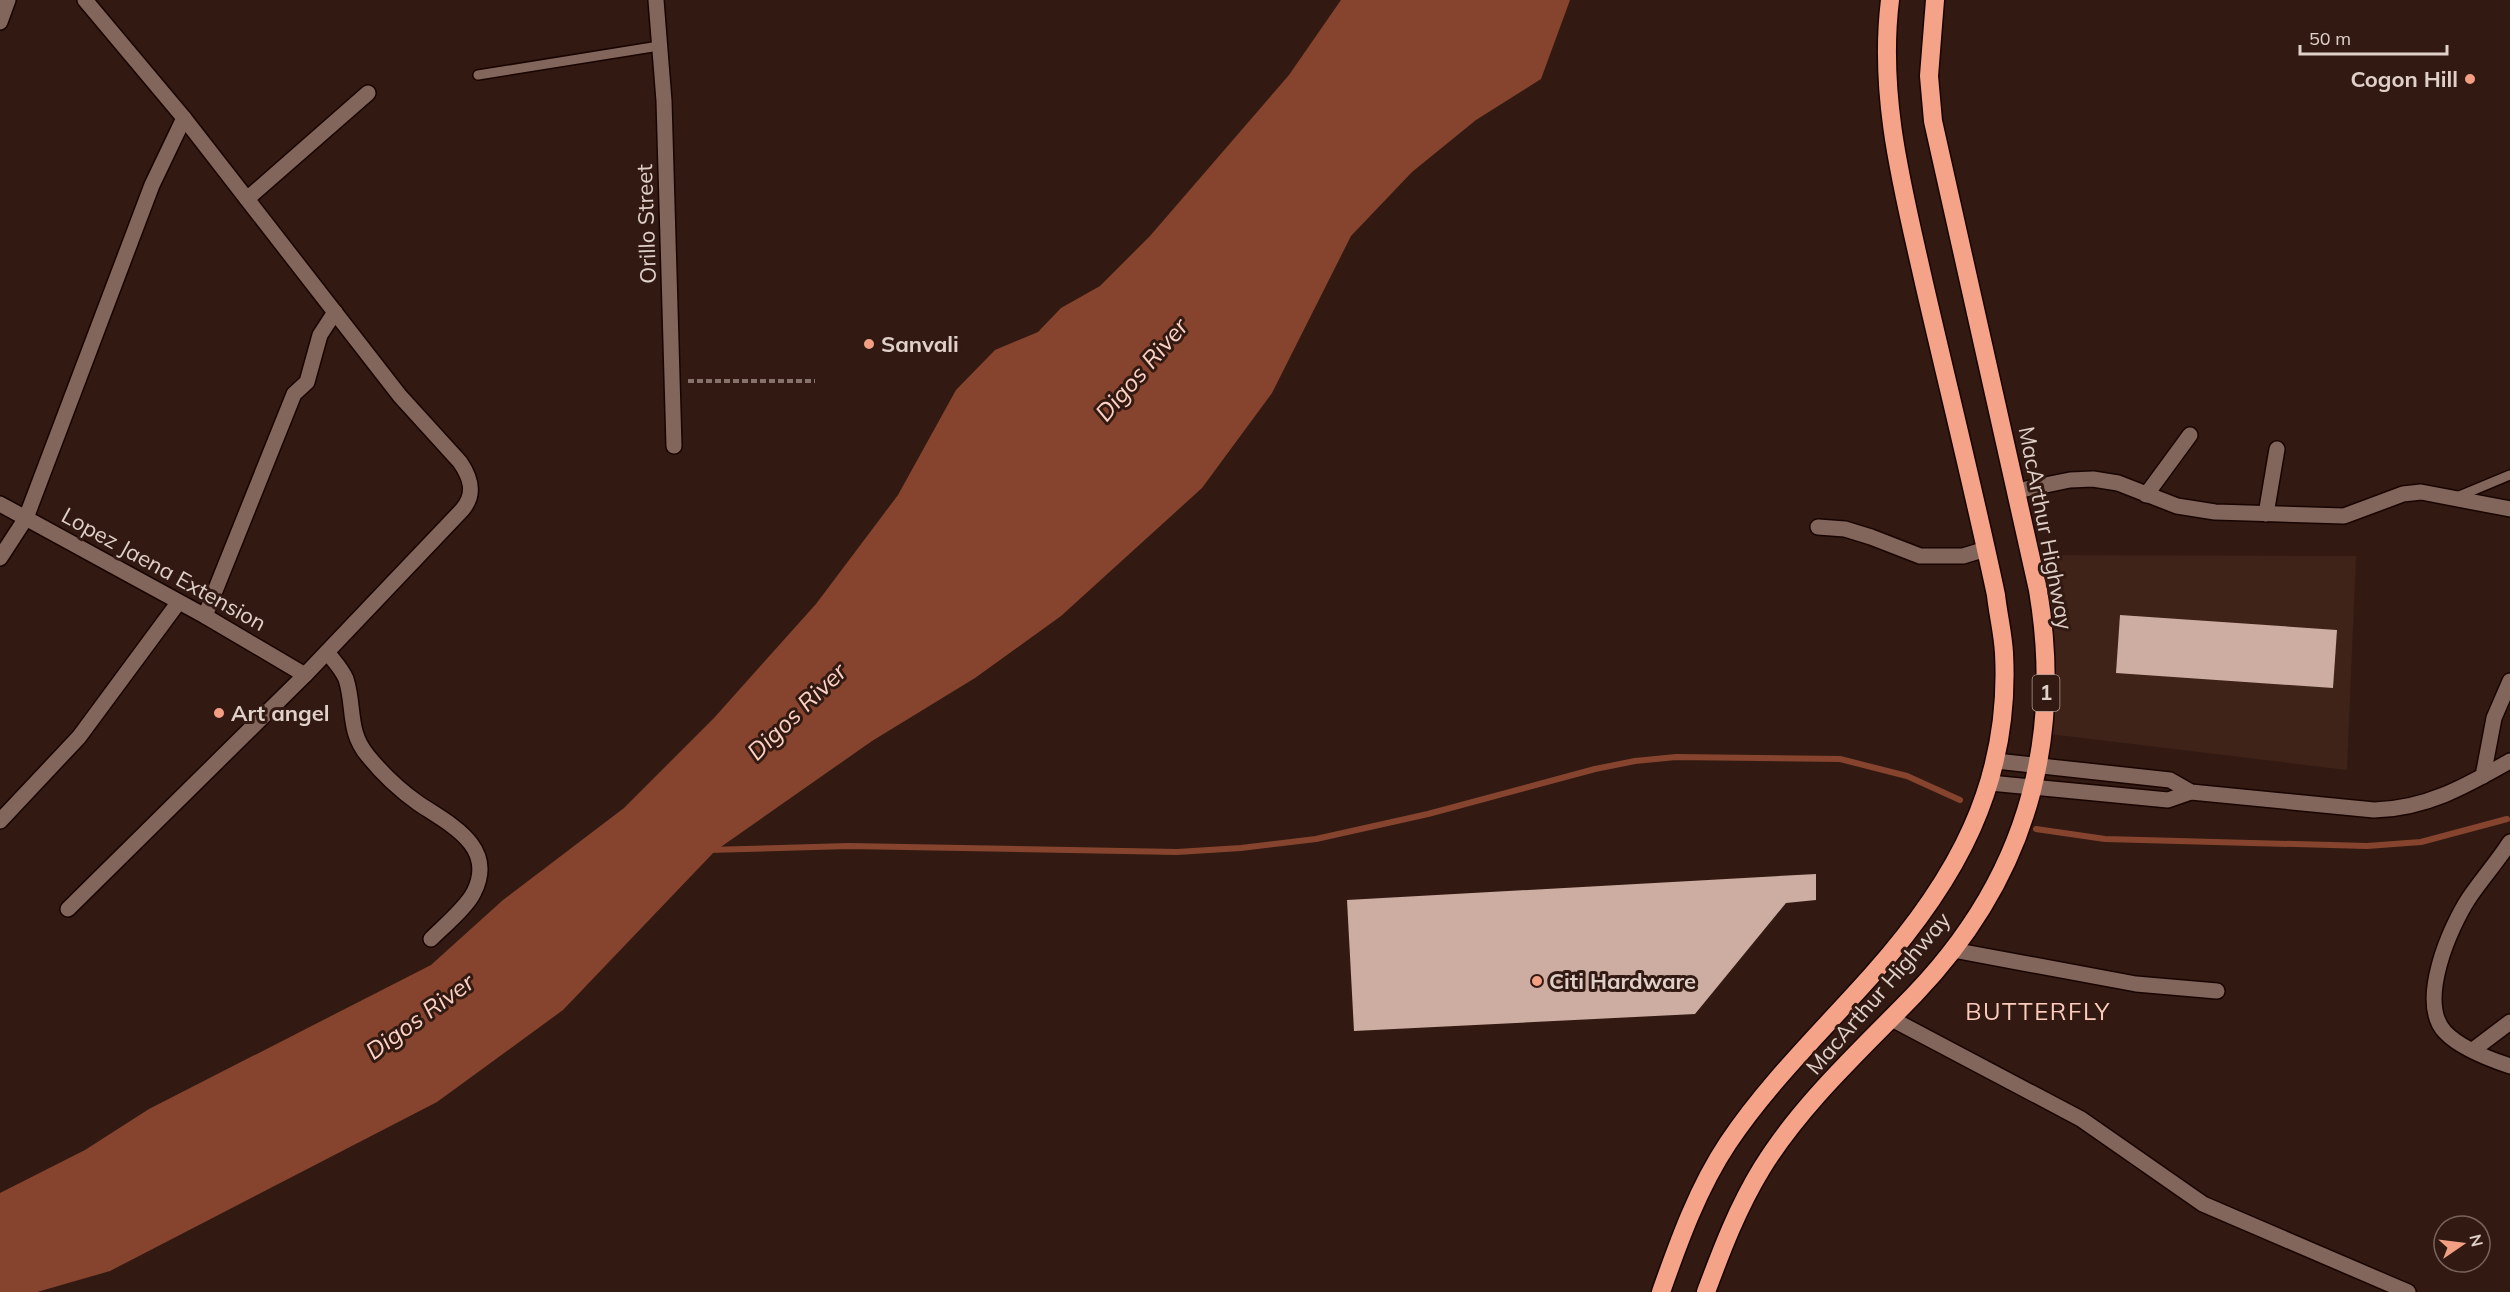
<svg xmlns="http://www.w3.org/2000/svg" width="2510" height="1292" viewBox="0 0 2510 1292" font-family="Mulish,sans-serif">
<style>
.built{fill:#3f2218}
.water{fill:#86442e}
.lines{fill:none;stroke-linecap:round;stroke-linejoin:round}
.stream{stroke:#86442e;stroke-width:6}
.building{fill:#cdaca2}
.lane-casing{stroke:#180401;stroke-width:12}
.street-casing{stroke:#180401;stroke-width:18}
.highway-casing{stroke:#180401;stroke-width:21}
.path{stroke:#86726b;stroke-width:4;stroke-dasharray:6 3;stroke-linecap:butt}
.lane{stroke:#82655b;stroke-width:9}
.street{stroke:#82655b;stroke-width:15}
.highway{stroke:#f4a388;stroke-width:18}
.poi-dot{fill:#f39f84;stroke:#321a12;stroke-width:2}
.labels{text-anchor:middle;stroke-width:6;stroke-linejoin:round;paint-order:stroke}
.shield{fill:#321a12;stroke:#ac9993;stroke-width:1.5}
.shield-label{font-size:21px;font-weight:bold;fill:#e0d0ca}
.poi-label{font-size:22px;font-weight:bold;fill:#e0d0ca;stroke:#321a12;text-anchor:start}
.street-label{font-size:22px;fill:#e0d0ca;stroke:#321a12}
.water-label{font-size:24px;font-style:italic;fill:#fcd2c4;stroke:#321a12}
.neighbourhood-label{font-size:24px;letter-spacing:1.5px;fill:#fccbbc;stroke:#321a12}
</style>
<rect width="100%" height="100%" fill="#321a12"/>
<path class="built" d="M2037,555L2356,556L2347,770L2049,734Z"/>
<path class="water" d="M1341,0H1570L1541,79L1476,120L1412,172L1351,236L1272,393L1202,488L1061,616L975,678L872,741L715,851L563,1010L437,1102L110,1271L37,1292H0V1193L85,1150L149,1109L431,965L503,900L624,808L714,718L816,604L898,495L956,390L995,350L1038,332L1061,308L1100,286L1150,236L1289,75Z"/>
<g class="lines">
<g class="stream">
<path d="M2036,829L2105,839L2367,846L2421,842L2507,819"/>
<path d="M707,850L849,846L1177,852L1241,848L1316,839L1428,814L1595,769L1635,761L1676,757L1840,759L1907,776L1960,800"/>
</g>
</g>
<g class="building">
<path d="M2120,615L2337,630L2333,688L2116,673Z"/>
<path d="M1816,874V900L1786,903L1695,1014L1354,1031L1347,900Z"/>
</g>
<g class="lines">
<defs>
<g id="lane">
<path d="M478,75L659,46"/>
<path d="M2457,497L2510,475"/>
</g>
<g id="street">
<path d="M656,0L664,101L674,446"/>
<path d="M0,22L8,0"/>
<path d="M247,199L368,93"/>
<path d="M2016,491L2070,480L2093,479L2118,483L2177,506L2215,512L2344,516L2403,494L2421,492L2510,509"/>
<path d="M2146,495L2190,435"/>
<path d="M0,504L205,616L305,675"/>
<path d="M2266,514L2277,449"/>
<path d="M1818,527L1845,529L1871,537L1920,556H1963L1986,549"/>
<path d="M0,558L26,518L152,185L184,118"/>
<path d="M205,616L294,394L307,382L320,335L335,312"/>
<path d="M327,652C333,660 342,669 346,679C355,707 347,731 368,756C381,772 401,791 418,803C449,824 497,846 474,892C467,907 443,927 431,939"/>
<path d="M1996,761L2170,780L2191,792L2374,810C2426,809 2466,786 2510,761"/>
<path d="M2483,776L2494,718L2510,681"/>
<path d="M1990,783L2168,800L2191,792"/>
<path d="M0,821L79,737L178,603"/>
<path d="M2510,842C2497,862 2482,879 2469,898C2450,927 2417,1002 2445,1032C2460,1048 2489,1059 2510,1066"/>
<path d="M68,909L305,675L462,510C476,494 471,478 460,462L400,396L184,118L85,0"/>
<path d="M1953,950L2136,984L2217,991"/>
<path d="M1890,1018L2081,1119L2203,1204L2408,1292"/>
<path d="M2473,1050L2510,1022"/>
</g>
<g id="highway">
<path d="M1661,1292C1679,1241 1698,1188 1728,1143C1769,1082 1823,1030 1872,975C1956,881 2011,783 2004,653C2003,634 1998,614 1996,595C1974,491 1948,387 1924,283C1903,189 1878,98 1890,0"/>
<path d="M1706,1292C1722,1249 1738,1207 1762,1168C1802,1103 1862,1049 1915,994C2024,880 2064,745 2038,590L1933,121L1929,76L1935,0"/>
</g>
</defs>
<use href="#lane" class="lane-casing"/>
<use href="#street" class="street-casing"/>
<use href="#highway" class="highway-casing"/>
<path class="path" d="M688,381H815"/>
<use href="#lane" class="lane"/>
<use href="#street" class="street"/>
<use href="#highway" class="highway"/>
</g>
<g class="poi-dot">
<circle cx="2470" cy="79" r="6"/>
<circle cx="869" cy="344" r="6"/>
<circle cx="219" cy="713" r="6"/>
<circle cx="1537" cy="981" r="6"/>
</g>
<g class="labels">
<rect class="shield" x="2032.5" y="675" width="27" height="36" rx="4.5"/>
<g class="shield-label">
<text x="2046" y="700">1</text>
</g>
<g class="poi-label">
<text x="2458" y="87" text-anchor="end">Cogon Hill</text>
<text x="881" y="352">Sanvali</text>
<text x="231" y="721">Art angel</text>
<text x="1549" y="989">Citi Hardware</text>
</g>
<g class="street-label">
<text transform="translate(646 224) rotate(-92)" y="8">Orillo Street</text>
<text transform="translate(2046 528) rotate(79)" y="8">MacArthur Highway</text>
<text transform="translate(164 569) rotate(29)" y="8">Lopez Jaena Extension</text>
<text transform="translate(1878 993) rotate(-49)" y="8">MacArthur Highway</text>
</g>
<g class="water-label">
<text transform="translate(1142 370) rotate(-49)" y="8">Digos River</text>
<text transform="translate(797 712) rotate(-44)" y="8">Digos River</text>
<text transform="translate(420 1017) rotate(-36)" y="8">Digos River</text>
</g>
<g class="neighbourhood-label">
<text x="2038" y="1020">BUTTERFLY</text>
</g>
</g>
<g transform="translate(2462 1244) rotate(76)"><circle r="28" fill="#321a12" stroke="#78635c" stroke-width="1.5"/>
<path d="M0-4.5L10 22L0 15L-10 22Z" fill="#f39f84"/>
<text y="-9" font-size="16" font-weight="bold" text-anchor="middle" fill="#e0d0ca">N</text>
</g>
<path d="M2300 45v9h147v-9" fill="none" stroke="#e0d0ca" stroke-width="3"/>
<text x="2309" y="45" font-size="18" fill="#e0d0ca" stroke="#321a12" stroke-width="4.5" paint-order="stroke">50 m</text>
</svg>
